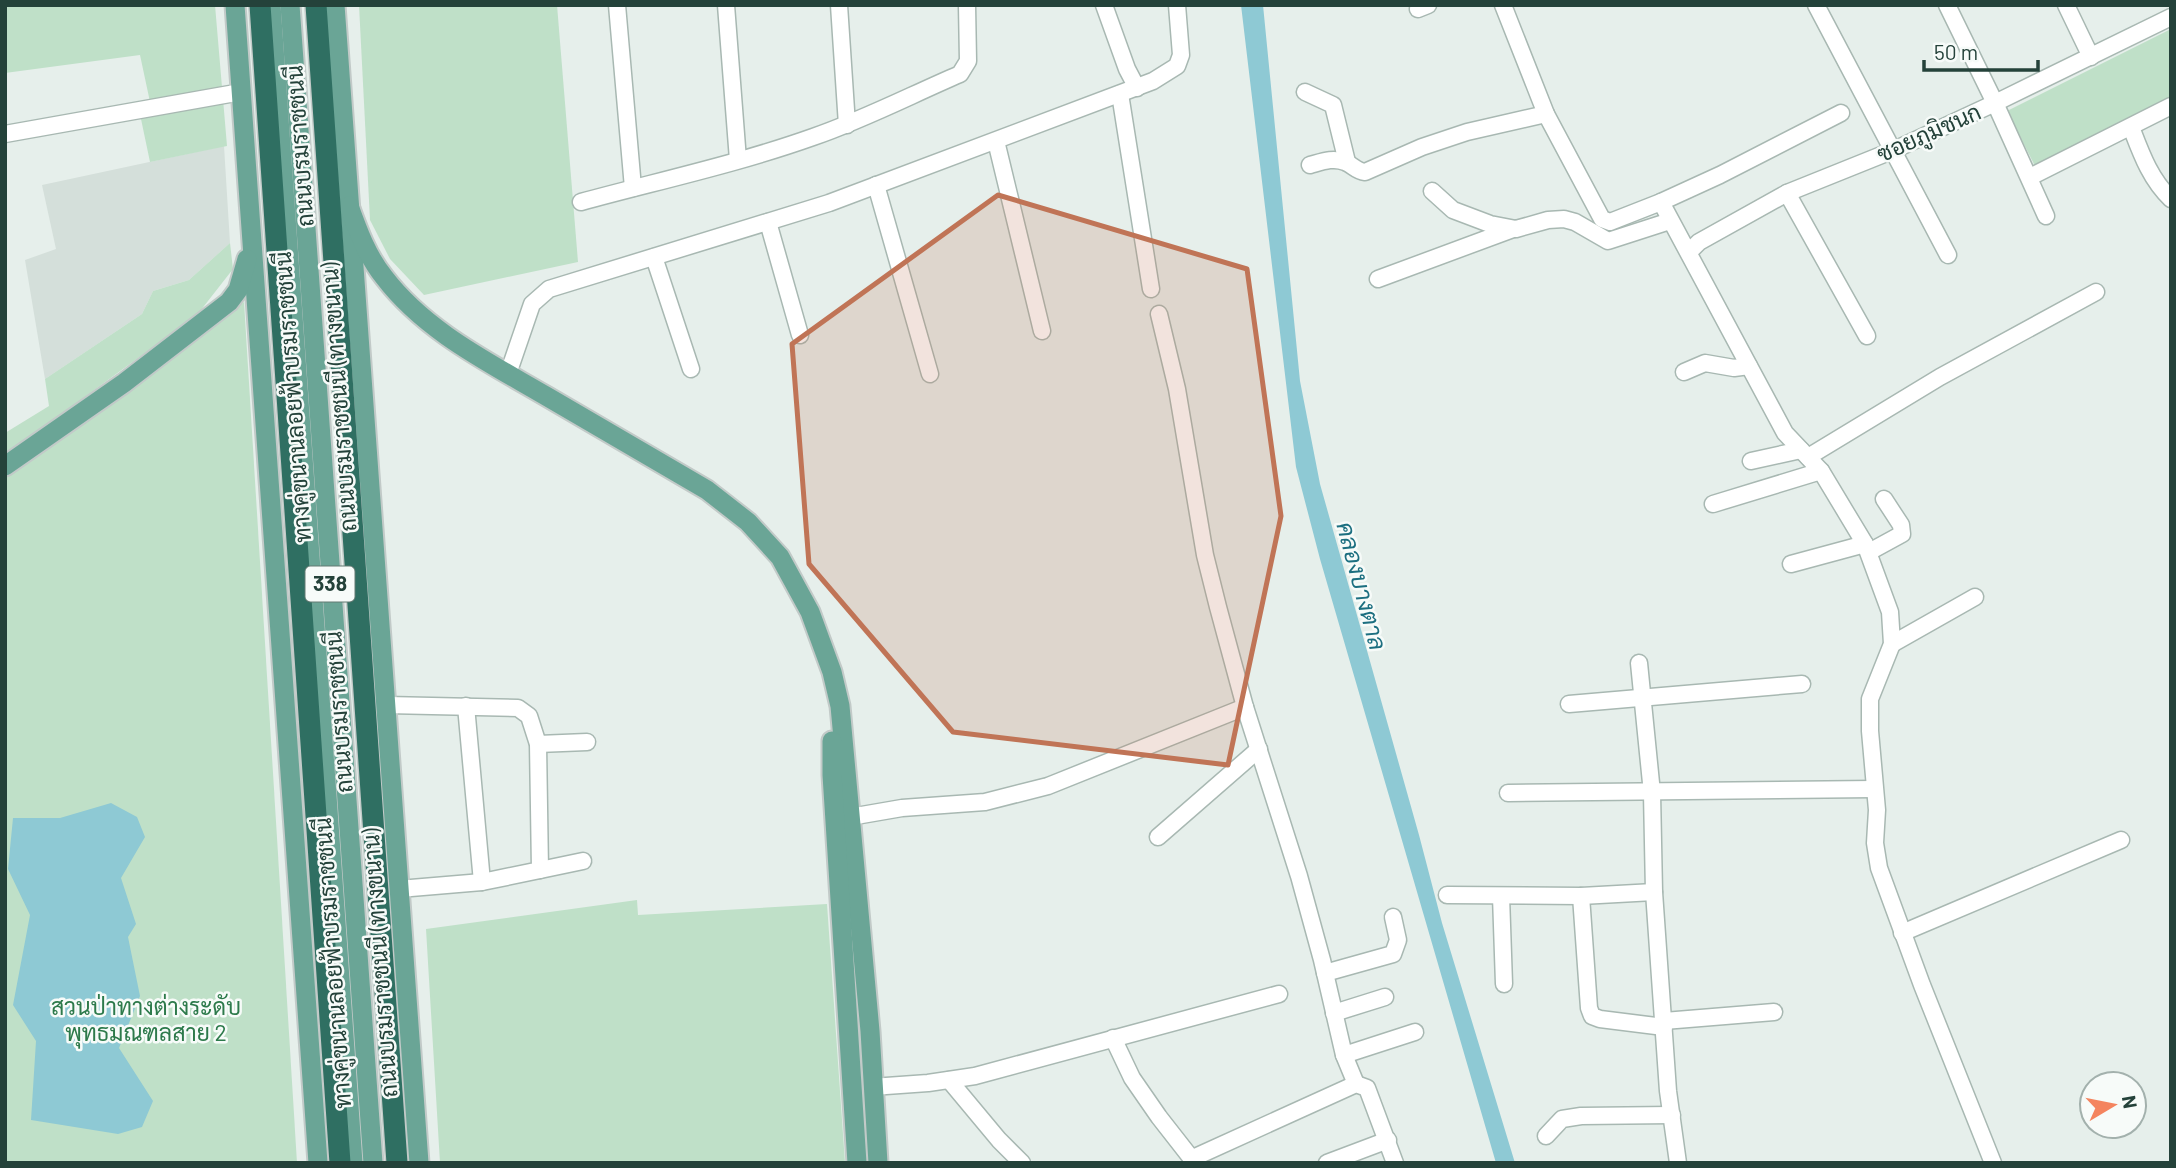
<svg xmlns="http://www.w3.org/2000/svg" width="2176" height="1168" viewBox="0 0 2176 1168" font-family="Barlow,Sarabun,sans-serif">
<style>
.built{fill:#d4dfda}
.green{fill:#bfe0c8}
.water{fill:#8ec9d4}
.lines{fill:none;stroke-linecap:round;stroke-linejoin:round}
.minor-casing{stroke:#a8b8b2;stroke-width:19}
.major-casing{stroke:#c2cac8;stroke-width:23}
.highway-casing{stroke:#c2cac8;stroke-width:24}
.minor{stroke:#fff;stroke-width:16}
.major{stroke:#6aa596;stroke-width:19}
.highway{stroke:#2f6f62;stroke-width:21}
.marked{fill:#c07456;fill-opacity:0.2;stroke:#c07456;stroke-width:5;stroke-linejoin:round}
.labels{text-anchor:middle;stroke-width:5;stroke-linejoin:round;paint-order:stroke}
.shield{fill:#f7fbf9;stroke:#637a73;stroke-width:2}
.shield-label{font-size:21px;font-weight:bold;fill:#24423a}
.street-label{font-size:23px;fill:#24423a;stroke:#f7fbf9}
.park-label{font-size:23px;fill:#2d7a4b;stroke:#f7fbf9}
.water-label{font-size:24px;font-style:italic;fill:#1c6f80;stroke:#f7fbf9}
</style>
<rect width="100%" height="100%" fill="#e6efeb"/>
<path class="built" d="M224,146L230,243L189,280L153,291L142,314L45,379L25,260L56,249L42,185Z"/>
<g class="green">
<path d="M5,5H215L227,146L150,162L141,119L153,116L140,55L5,73Z"/>
<path d="M359,5H557L578,262L424,295L390,259L370,220Z"/>
<path d="M2171,29V99L2036,168L2007,111Z"/>
<path d="M230,243L233,269L197,315L5,455V433L49,406L45,379L142,314L153,291L189,280Z"/>
<path d="M244,302L297,1163H5V473Z"/>
<path d="M637,900L638,915L827,904L845,1163H440L426,929Z"/>
</g>
<g class="water">
<path d="M1241,5H1263L1300,381L1320,484L1419,835L1442,923L1515,1163H1496L1320,559L1296,467Z"/>
<path d="M111,803L137,817L145,837L121,878L136,924L128,937L140,996L119,1048L153,1101L142,1127L118,1134L31,1120L36,1041L13,1005L30,915L8,869L13,818H60Z"/>
</g>
<g class="lines">
<defs>
<g id="minor">
<path d="M617,5L633,188"/>
<path d="M726,5L738,160"/>
<path d="M839,5L847,125"/>
<path d="M1104,5L1127,69L1137,88"/>
<path d="M1503,5L1546,114L1602,219L1610,222L1661,202L1785,433L1821,471L1865,544L1890,612L1892,644L1870,699V731L1877,810L1875,843L1879,868L1922,985L1993,1163"/>
<path d="M1816,5L1948,255"/>
<path d="M1947,5L1995,103L2046,216"/>
<path d="M2066,5L2091,57"/>
<path d="M1418,9L1428,5"/>
<path d="M1305,92L1333,105L1347,162"/>
<path d="M1120,94L1151,289"/>
<path d="M2131,127C2141,153 2150,179 2171,199"/>
<path d="M5,134L241,92"/>
<path d="M996,141L1042,331"/>
<path d="M1310,165C1321,162 1333,157 1345,162C1353,165 1356,171 1365,172L1422,147L1467,132L1546,114"/>
<path d="M2030,177L2171,106"/>
<path d="M876,185L930,374"/>
<path d="M1432,191L1453,210L1490,224L1516,229L1548,220L1564,219L1575,222L1608,241L1670,221"/>
<path d="M1787,193L1867,336"/>
<path d="M581,202C658,181 737,164 813,137C863,120 911,95 960,74L968,61L967,5"/>
<path d="M1661,202L1720,175L1841,113"/>
<path d="M768,222L800,335"/>
<path d="M1689,252L1699,242L1787,193L1894,150L1995,103L2171,17"/>
<path d="M654,257L691,369"/>
<path d="M1378,279L1513,229"/>
<path d="M1159,314L1177,389L1205,555L1218,607L1245,707L1299,876L1322,960L1344,1055L1356,1084"/>
<path d="M1684,372L1705,363L1734,368L1749,366"/>
<path d="M508,374L532,304L549,289L829,203L1153,81L1177,66L1181,55L1177,5"/>
<path d="M1808,457L1940,377L2096,292"/>
<path d="M1751,461L1801,450"/>
<path d="M1713,504L1821,471"/>
<path d="M1869,552L1902,534L1901,525L1884,499"/>
<path d="M1791,564L1865,544"/>
<path d="M1892,644L1975,597"/>
<path d="M1639,663L1652,793L1654,892L1668,1091L1678,1163"/>
<path d="M1569,704L1802,684"/>
<path d="M387,705L518,708L529,716L538,744L540,870L482,882L399,889"/>
<path d="M466,706L482,882"/>
<path d="M538,744L587,742"/>
<path d="M1508,793L1874,789"/>
<path d="M850,817L902,808L985,802L1048,786L1245,707"/>
<path d="M1158,837L1259,749"/>
<path d="M540,870L583,861"/>
<path d="M1447,895L1581,896L1654,892"/>
<path d="M1501,896L1504,984"/>
<path d="M1581,896L1589,1008L1592,1016L1600,1019L1664,1027"/>
<path d="M1902,933L2121,840"/>
<path d="M1325,973L1393,954L1398,940L1393,917"/>
<path d="M1334,1013L1385,997"/>
<path d="M1664,1021L1774,1012"/>
<path d="M1113,1038L1132,1078L1159,1117L1195,1163"/>
<path d="M1344,1055L1415,1032"/>
<path d="M949,1080L999,1140L1022,1163"/>
<path d="M872,1087L928,1083L975,1076L1279,994"/>
<path d="M1546,1136L1562,1119L1581,1116L1672,1115"/>
<path d="M1193,1158L1356,1084L1367,1088L1395,1163"/>
<path d="M1327,1163L1388,1140"/>
</g>
<g id="major">
<path d="M235,5L318,1163"/>
<path d="M271,5L353,1163"/>
<path d="M290,5L373,1163"/>
<path d="M335,5L419,1163"/>
<path d="M349,206C358,231 367,256 384,277C425,331 488,362 546,396C600,427 653,459 707,490L748,522L780,557L810,612L832,672L840,706L870,1031L878,1163"/>
<path d="M5,466L124,383L229,302L238,290L247,259"/>
<path d="M832,741V775L857,1163"/>
</g>
<g id="highway">
<path d="M260,5L340,1163"/>
<path d="M316,5L397,1163"/>
</g>
</defs>
<use href="#minor" class="minor-casing"/>
<use href="#major" class="major-casing"/>
<use href="#highway" class="highway-casing"/>
<use href="#minor" class="minor"/>
<use href="#major" class="major"/>
<use href="#highway" class="highway"/>
</g>
<path class="marked" d="M998,195L1247,269L1281,516L1228,765L953,732L809,564L792,344Z"/>
<g class="labels">
<rect class="shield" x="305.5" y="566.5" width="49" height="35" rx="5"/>
<g class="shield-label">
<text x="330" y="591">338</text>
</g>
<g class="street-label">
<text transform="translate(1929 133) rotate(-24)" y="8">ซอยภูมิชนก</text>
<text transform="translate(300 146) rotate(-94)" y="8">ถนนบรมราชชนนี</text>
<text transform="translate(293 397) rotate(-94)" y="8">ทางคู่ขนานลอยฟ้าบรมราชชนนี</text>
<text transform="translate(339 397) rotate(-94)" y="8">ถนนบรมราชชนนี (ทางขนาน)</text>
<text transform="translate(339 712) rotate(-94)" y="8">ถนนบรมราชชนนี</text>
<text transform="translate(333 963) rotate(-94)" y="8">ทางคู่ขนานลอยฟ้าบรมราชชนนี</text>
<text transform="translate(380 963) rotate(-94)" y="8">ถนนบรมราชชนนี (ทางขนาน)</text>
</g>
<g class="park-label">
<text x="146" y="1015">สวนป่าทางต่างระดับ<tspan x="146" dy="26">พุทธมณฑลสาย 2</tspan></text>
</g>
<g class="water-label">
<text transform="translate(1361 586) rotate(75)" y="8">คลองบางตาล</text>
</g>
</g>
<rect width="2176" height="1168" fill="none" stroke="#24423a" stroke-width="14"/>
<g transform="translate(2113 1105) rotate(80)"><circle r="33" fill="#f7fbf9" stroke="#a3b1ad" stroke-width="2"/>
<path d="M0-5L12 26L0 18L-12 26Z" fill="#f4845f"/>
<text y="-10" font-size="19" font-weight="bold" text-anchor="middle" fill="#24423a">N</text>
</g>
<path d="M1924 60v10h114v-10" fill="none" stroke="#24423a" stroke-width="3.5"/>
<text x="1934" y="60" font-size="21" fill="#24423a" stroke="#f7fbf9" stroke-width="5" paint-order="stroke">50 m</text>
</svg>
